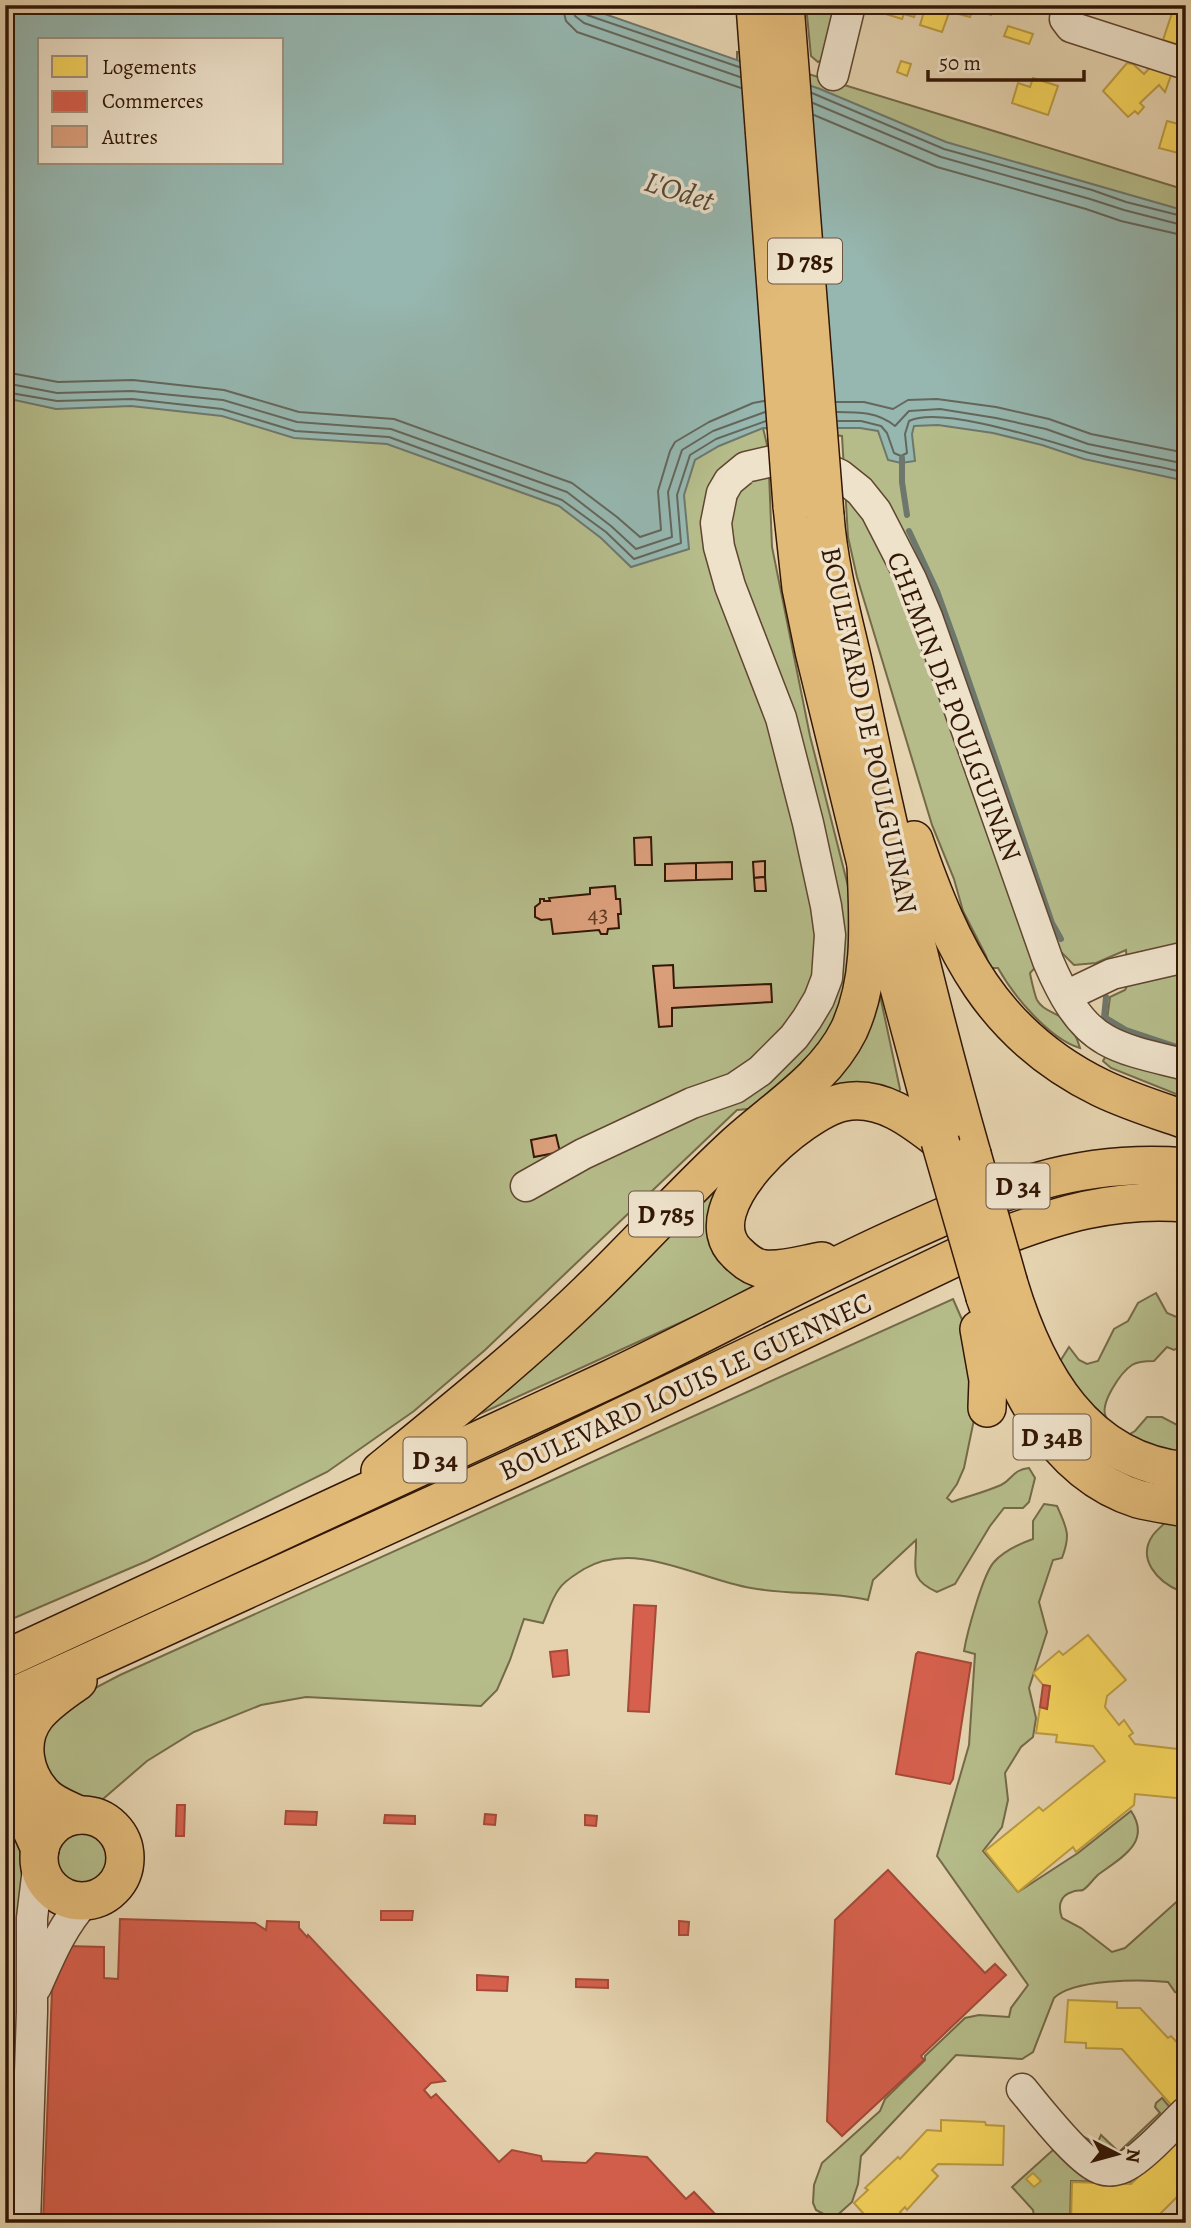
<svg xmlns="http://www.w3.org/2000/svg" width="1191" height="2228" viewBox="0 0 1191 2228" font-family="Alegreya,serif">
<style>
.green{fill:#b5bc8a;stroke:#746a48;stroke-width:2}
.water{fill:#96b7b0;stroke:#6e776c;stroke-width:2;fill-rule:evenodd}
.homes{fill:#f6d55c;stroke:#bc9c42;stroke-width:2}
.shops{fill:#d6604d;stroke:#a54a38;stroke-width:2}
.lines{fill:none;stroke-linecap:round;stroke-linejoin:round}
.shore{stroke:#64675b;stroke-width:2}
.stream{stroke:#6e776c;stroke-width:6}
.building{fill:#dca07c;stroke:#331706;stroke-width:2}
.minor-casing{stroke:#604630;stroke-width:33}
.major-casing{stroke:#331706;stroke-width:40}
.minor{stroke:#eee2cb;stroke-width:30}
.major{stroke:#e2ba78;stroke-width:37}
.major-bridge-casing{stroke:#331706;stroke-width:40;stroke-linecap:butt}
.major-bridge{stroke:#e2ba78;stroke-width:37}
.labels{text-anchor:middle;stroke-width:7;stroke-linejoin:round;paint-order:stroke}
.number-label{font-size:24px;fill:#5d3924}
.shield{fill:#eee2cb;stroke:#6b5441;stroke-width:2}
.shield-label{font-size:26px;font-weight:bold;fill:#331706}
.street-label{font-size:28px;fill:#331706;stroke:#eee2cb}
.water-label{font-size:30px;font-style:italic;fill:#514739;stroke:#eee2cb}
</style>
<rect width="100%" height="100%" fill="#e5d3af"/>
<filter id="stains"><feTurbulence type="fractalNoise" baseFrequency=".00286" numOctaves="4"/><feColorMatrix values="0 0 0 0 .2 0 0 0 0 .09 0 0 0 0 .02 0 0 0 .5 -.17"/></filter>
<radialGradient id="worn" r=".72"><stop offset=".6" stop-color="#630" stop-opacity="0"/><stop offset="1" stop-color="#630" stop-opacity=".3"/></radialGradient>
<g class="green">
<path d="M5,5L40,40V163H282L1186,357V1098L1111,1068L1103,1061L1117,1035L1107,1020L1110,997L1125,990L1128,984L1126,950L1096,963L1074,965L1055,946L1030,973C1031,979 1035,996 1037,1000C1042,1009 1051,1011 1059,1016C1069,1024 1077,1036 1080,1048C1049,1039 1013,995 998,968H990L986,956L963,911L954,879L932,825L857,577L848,537L842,436L763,428L768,449L772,547L810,736L852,902L855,974L825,1047L759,1108L737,1110L485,1350L414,1411L327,1472L147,1561L5,1622Z"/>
<path d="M806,5H844L827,58L818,62L811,56Z"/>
<path d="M737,52L1186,190V274L737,138Z"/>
<path d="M878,986L900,1089L898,1101L870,1093L718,1204L769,1287L719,1305L438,1433Z"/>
<path d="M1156,1293L1167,1313L1186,1321V1343L1174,1350L1167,1347L1154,1361C1147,1361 1138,1361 1132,1365C1121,1372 1099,1404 1106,1417C1110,1425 1120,1430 1128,1435L1135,1431L1147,1417H1162L1179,1426L1186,1425V1463C1128,1456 1086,1413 1059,1363L1069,1347L1079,1360L1087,1364L1098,1361L1114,1329L1128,1321L1138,1303Z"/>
<path d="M953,1299L971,1340L976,1410L964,1468L957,1484L947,1498L952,1502C969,1496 985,1492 1001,1485C1013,1479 1012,1470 1029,1468L1035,1478L1029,1502L1023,1508H1004L990,1526L955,1584L937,1592C907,1579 917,1566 916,1540L873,1580L868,1600C829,1591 790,1595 751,1588C697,1579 636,1539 584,1569C575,1575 565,1580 559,1589C552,1598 548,1612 543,1623L524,1619L510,1660L497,1690L481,1706L306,1697L261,1705L194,1732L147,1761L103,1799L72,1797L35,1764L41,1726L74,1699L120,1675Z"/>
<path d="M1044,1504L1057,1506C1067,1529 1071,1534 1062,1558L1053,1560L1039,1602L1047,1632L1029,1688L1036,1718L1033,1737L1021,1747L1005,1773L1008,1800L1002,1827L983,1851L1018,1892L1078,1853L1131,1811C1152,1842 1121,1858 1099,1874C1093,1879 1089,1886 1083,1890C1080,1891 1075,1890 1072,1892C1059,1896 1058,1907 1062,1918L1081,1928L1112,1952L1125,1948L1182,1897L1186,1884L1184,1994L1175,1992L1168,1982C1142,1979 1073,1979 1054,1998L1033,2052L1022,2059L956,2055L861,2156L858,2184L852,2202L833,2219L816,2210L813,2203L814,2185L822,2163L880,2111L885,2099L925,2060V2056L965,2018L979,2015L1009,2017L1011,2008L1028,1985L937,1856L969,1745L975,1654L964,1651C967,1633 983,1574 994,1562C1005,1550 1019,1544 1033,1539V1521Z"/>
<path d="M1169,1519L1186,1520V1588L1180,1591C1158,1582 1136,1559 1153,1535C1157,1530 1164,1524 1169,1519Z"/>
<path d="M5,1797L29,1839L14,2133L5,2131Z"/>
<circle cx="83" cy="1856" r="29"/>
<path d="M1162,2098L1173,2111L1137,2175L1130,2182L1071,2181L1070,2223H1035L1033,2210L1012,2187L1054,2149L1080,2135L1097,2144L1101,2135L1119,2152L1160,2113L1155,2107L1156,2103Z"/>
</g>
<path class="water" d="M5,5H579L820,89L946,142L1186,211V481L1084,459L1042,445L993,433L938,425L914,426L912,434L915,461L901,463L888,460L878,431L860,428H763L719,446L695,460L684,495L689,549L631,567L601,538L559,506L387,444L294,438L222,416L131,406L56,409L5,398ZM40,40H282V163H40Z"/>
<g class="homes">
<path d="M874,5H918L914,17L904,14L902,19L873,10Z"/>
<path d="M926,5H936L950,10L942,32L920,25Z"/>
<path d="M957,5H994L991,15L973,9L970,17L955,13Z"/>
<path d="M1096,5H1121L1118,14Z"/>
<path d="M1174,7L1186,11L1184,51L1175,48L1176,44L1163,40Z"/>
<path d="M1008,26L1033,34L1029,44L1004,36Z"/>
<path d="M901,61L911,64L907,76L897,72Z"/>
<path d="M1127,63L1133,64L1144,74L1154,63L1174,67L1165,92L1159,85L1140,103L1144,107L1138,114L1135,111L1128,117L1103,91Z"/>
<path d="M1033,78L1058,86L1048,115L1012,103L1018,83L1030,87Z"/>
<path d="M1167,121L1186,126V155L1159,148Z"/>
<path d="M1088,1635L1126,1680L1107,1696L1105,1707L1119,1725L1124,1720L1133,1733L1129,1736L1135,1744L1186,1750V1799L1135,1794L1134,1805L1076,1852L1073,1847L1018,1892L985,1851L1039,1807L1043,1811L1105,1761L1093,1746L1056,1742L1057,1735L1036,1733L1040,1707L1047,1709L1050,1686L1043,1685L1033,1673L1059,1651L1063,1655Z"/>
<path d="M1068,2000L1117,2002V2008H1140L1168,2038L1171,2036L1186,2052V2093L1172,2106L1122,2049L1086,2048V2043L1065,2042Z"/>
<path d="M941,2120L985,2122L986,2125L1004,2126L1003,2165L938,2164L932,2170L938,2176L907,2210L905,2207L900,2212L902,2214L888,2223H872L854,2203L868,2190L865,2188L898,2157L900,2159L927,2130L941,2131Z"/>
<path d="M1186,2131V2194L1179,2201L1176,2198L1151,2223H1071L1072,2182L1131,2184Z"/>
<path d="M1033,2173L1041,2181L1034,2187L1026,2179Z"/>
</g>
<g class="shops">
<path d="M634,1605L656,1606L649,1712L628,1711Z"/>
<path d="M567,1650L569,1675L553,1677L550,1652Z"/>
<path d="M918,1652L971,1663L953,1779L950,1784L896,1774L916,1654Z"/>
<path d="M1043,1685L1050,1686L1047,1709L1040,1707Z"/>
<path d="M177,1805H185L184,1836H176Z"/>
<path d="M286,1811L317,1812L316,1825L285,1824Z"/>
<path d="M485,1814L496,1815L495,1825L484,1824Z"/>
<path d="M385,1815L415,1816V1824L384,1823Z"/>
<path d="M585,1815L597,1816L596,1826L585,1825Z"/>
<path d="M888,1870L985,1973L995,1964L1006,1975L921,2056L924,2060L842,2136L827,2121L835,1920Z"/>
<path d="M381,1911H413L412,1920H381Z"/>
<path d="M120,1919L255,1923L266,1930L267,1921L299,1922V1928L307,1937L308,1935L445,2081L431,2083L424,2090L431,2098L436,2094L499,2162L512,2150L541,2156L542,2161L586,2163L596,2153L647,2157L686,2199L694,2192L716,2215V2223H43L52,1990L68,1946L104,1947V1978L118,1979Z"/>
<path d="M679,1921L689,1922L688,1935H679Z"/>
<path d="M477,1975L508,1977L507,1991L477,1990Z"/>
<path d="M576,1979L608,1980V1988L576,1987Z"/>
</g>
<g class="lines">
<g class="shore">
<path d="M562,5L566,21L577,32L741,88"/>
<path d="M572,5L575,16L584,23L740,77"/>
<path d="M581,5L582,11L587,15L739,67"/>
<path d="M812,93L944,149L1092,190L1126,202L1186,217"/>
<path d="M813,103L941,157L1090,199L1124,210L1186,226"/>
<path d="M814,115L937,167L1086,209L1121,221L1186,236"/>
<path d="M5,372L58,382L133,380L224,390L299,412L394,419L572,483L617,517L640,537L661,530L658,491L670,451L675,442L709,422L753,403L764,401"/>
<path d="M5,383L57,393L132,391L223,400L297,422L391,429L567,492L611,526L636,549L672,537L668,492L682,450L713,431L765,412"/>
<path d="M5,392L57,401L132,399L222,409L295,431L389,437L562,500L606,532L634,559L681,543L677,495L690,455L716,439L766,421"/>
<path d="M836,402H864L893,409L908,400L937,399L996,407L1049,419L1091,434L1186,453"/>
<path d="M837,412C859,412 878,412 895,426L909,411L940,409L996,418L1046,429L1088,444L1186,464"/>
<path d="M838,421H861L881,426L887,433L894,453L901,456L907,453L905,434L909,421C942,405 1050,442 1086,452C1119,461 1153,464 1186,473"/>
</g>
<g class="stream">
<path d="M902,458V482L907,515"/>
<path d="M909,531L937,591L955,641L1052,923L1061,939"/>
<path d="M1106,997L1104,1017L1126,1030L1186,1050"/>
</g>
</g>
<g class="building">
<path d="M651,837L652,865H635L634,838Z"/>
<path d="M765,861V877L754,878L753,862Z"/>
<path d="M732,862V879L696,880V863Z"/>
<path d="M696,863V880L665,881V864Z"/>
<path d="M765,877L766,891H755L754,878Z"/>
<path d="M615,886L616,899H620L621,914H618L619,928L608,929L607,934H601L599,930L553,934L551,919L541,920L535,917V907L540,903V899H544V901H550L549,898L590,894V888Z"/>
<path d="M673,965L674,988L771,984L772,1002L672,1008V1026L659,1027L653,966Z"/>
<path d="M556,1135L560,1152L534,1157L531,1140Z"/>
</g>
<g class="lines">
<defs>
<g id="minor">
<path d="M1067,5L1065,19L1071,27L1186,64"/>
<path d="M833,75L850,5"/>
<path d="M1066,996L1112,974L1186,957"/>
<path d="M526,1186L583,1154L692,1103L735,1088L760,1071L794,1037L807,1019L819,999L827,978L830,935L826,906L808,823L781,718L730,586L719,547L716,523L722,493L729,481L746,467L781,459L809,461L840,475L860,491L876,511L911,579L927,617L1048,961C1061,991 1077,1024 1106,1040C1129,1053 1160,1058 1186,1065"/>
<path d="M36,1987C50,1956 62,1926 85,1901"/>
<path d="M1022,2089C1038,2108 1080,2163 1101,2169C1109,2172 1119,2170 1126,2166C1145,2156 1170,2127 1186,2112"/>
<path d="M25,2223L32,2012V1918L39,1860"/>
</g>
<g id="major">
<path d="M792,506L801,588L814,651L866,864L940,1141"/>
<path d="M825,516C830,579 849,637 861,699C893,851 929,1004 972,1154"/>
<path d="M914,840C952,950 992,1035 1101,1088C1128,1101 1157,1110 1186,1120"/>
<path d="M822,1261C804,1264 783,1271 764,1269C754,1268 744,1260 737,1253C689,1208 802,1110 844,1102C881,1095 912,1119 940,1141"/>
<path d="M1009,1284C1036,1373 1084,1461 1186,1471"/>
<path d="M985,1297C1012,1377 1049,1471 1138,1499C1153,1503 1170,1505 1186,1508"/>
<path d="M979,1329L988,1380L987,1408"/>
<path d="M380,1471C451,1413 523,1355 588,1292C638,1244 684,1192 734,1146C773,1110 825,1079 849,1030C873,978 868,919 866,864"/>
<path d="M5,1659C206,1564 409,1474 610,1379C708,1333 802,1280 900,1236C999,1191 1075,1158 1186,1167"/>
<path d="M78,1681C63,1692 47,1702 36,1716C17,1741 24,1775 45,1796C54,1805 67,1809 79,1815"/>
<path d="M5,1700L533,1459L990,1241C1056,1215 1114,1197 1186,1203"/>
<path d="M5,1785L23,1811L40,1849"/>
<circle cx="82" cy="1858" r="43"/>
</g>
</defs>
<use href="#minor" class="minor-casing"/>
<use href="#major" class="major-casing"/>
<use href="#minor" class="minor"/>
<use href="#major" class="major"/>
<defs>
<g id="major-bridge">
<path d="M755,5L792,506"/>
<path d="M785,5L825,516"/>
<path d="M940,1141L985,1297"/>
<path d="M972,1154L1009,1284"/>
</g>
</defs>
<use href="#major-bridge" class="major-bridge-casing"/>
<use href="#major-bridge" class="major-bridge"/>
</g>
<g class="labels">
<g class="number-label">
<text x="598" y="922">43</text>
</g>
<g class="shield">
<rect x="768" y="238.5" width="74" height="45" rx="5"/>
<rect x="986.5" y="1163.5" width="63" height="45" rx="5"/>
<rect x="629" y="1191.5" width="74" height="45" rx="5"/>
<rect x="1013.5" y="1414.5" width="77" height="45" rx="5"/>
<rect x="403.5" y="1437.5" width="63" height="45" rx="5"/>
</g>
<g class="shield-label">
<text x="805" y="270">D 785</text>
<text x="1018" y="1195">D 34</text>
<text x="666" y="1223">D 785</text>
<text x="1052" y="1446">D 34B</text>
<text x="435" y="1469">D 34</text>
</g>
<g class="street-label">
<text transform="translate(955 706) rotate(69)" y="10">CHEMIN DE POULGUINAN</text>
<text transform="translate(870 730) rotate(78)" y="10">BOULEVARD DE POULGUINAN</text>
<text transform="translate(685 1386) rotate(-25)" y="10">BOULEVARD LOUIS LE GUENNEC</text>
</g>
<g class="water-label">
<text transform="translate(679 191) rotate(18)" y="10">L'Odet</text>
</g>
</g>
<rect width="1191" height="2228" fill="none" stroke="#e5d3af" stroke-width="28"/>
<rect x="7" y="7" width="1177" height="2214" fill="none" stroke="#331706" stroke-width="3.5"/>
<rect x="14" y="14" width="1163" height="2200" fill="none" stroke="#331706" stroke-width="2"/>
<rect x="38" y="38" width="245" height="126" fill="#eee2cb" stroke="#a3917c" stroke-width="2"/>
<rect x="52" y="56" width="35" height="21" fill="#f6d55c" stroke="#a3917c" stroke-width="2"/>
<text x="102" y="74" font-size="21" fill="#331706">Logements</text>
<rect x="52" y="91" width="35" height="21" fill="#d6604d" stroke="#a3917c" stroke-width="2"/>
<text x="102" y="108" font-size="21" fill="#331706">Commerces</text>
<rect x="52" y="126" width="35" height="21" fill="#dca07c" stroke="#a3917c" stroke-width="2"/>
<text x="102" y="144" font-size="21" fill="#331706">Autres</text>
<g transform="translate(1117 2154) rotate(96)" stroke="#eee2cb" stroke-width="5" paint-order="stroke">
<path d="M0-5L12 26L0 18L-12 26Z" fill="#331706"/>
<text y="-10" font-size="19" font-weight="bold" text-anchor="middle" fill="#331706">N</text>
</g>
<path d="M928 70v10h156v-10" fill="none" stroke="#331706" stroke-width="3.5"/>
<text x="939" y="70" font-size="21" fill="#331706" stroke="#eee2cb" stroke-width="5" paint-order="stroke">50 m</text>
<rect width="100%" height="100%" filter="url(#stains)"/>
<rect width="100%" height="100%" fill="url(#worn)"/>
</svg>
